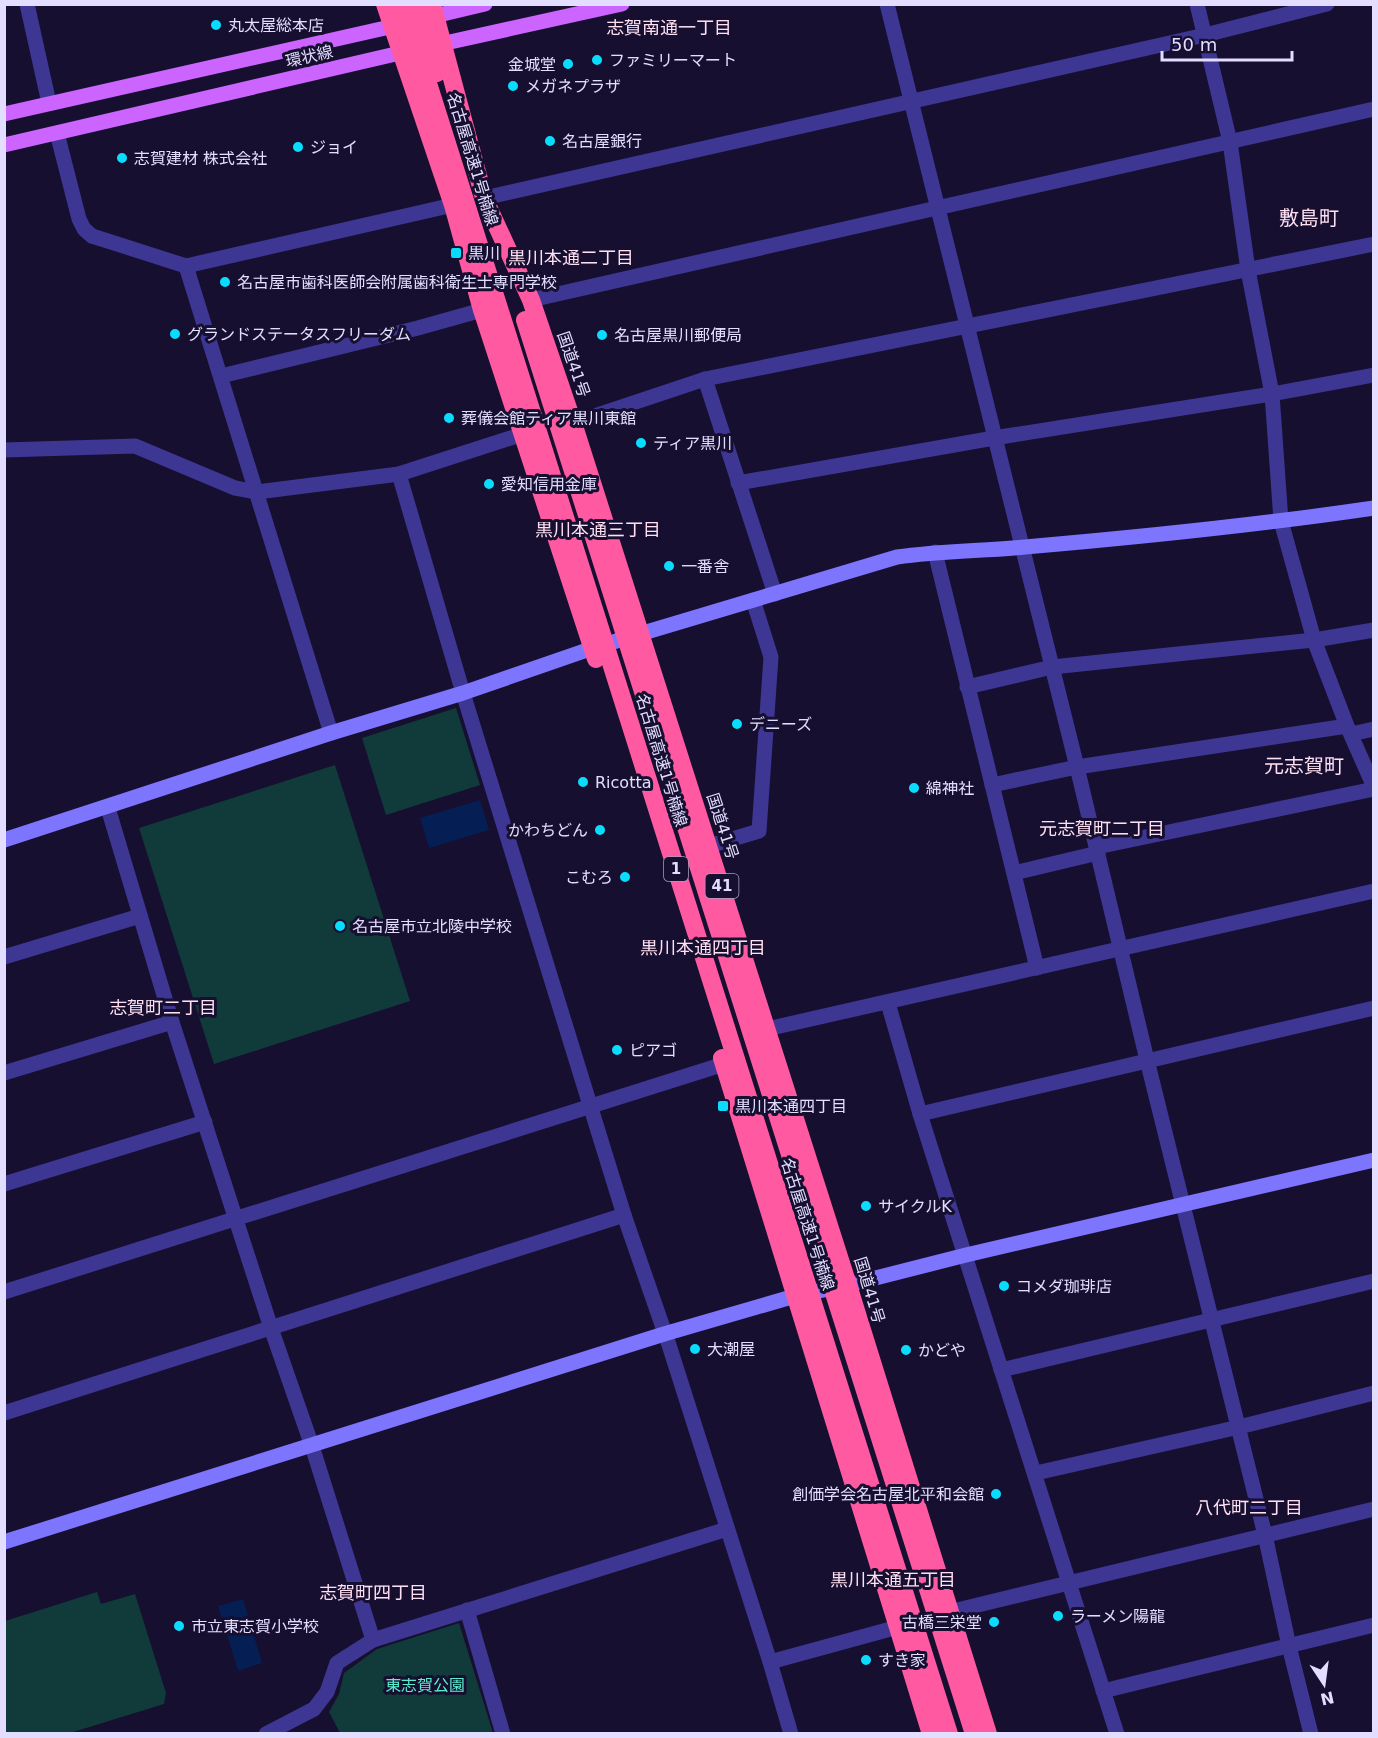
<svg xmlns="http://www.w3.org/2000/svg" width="1378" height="1738" viewBox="0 0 1378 1738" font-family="'DejaVu Sans','Noto Sans JP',sans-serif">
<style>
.green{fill:#113a3b}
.water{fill:#051e53}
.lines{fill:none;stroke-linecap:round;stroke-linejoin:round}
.street{stroke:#3d3693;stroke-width:15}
.secondary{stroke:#7e75ff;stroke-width:15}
.primary{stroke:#cc65ff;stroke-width:15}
.highway{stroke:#ff59a2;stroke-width:18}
.poi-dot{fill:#0adcff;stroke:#160f30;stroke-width:2}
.labels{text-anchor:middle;stroke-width:6;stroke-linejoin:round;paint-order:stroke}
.shield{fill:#160f30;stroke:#a6a0c1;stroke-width:1.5}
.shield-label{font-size:15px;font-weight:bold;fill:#e3deff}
.poi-label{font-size:16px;fill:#e3deff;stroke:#160f30;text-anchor:start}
.street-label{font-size:16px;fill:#e3deff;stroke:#160f30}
.park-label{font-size:16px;fill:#5cedcf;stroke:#160f30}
.neighbourhood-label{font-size:18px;fill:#ffe0f2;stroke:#160f30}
.quarter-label{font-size:20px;fill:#ffe0f2;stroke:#160f30}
</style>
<rect width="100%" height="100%" fill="#160f30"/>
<g class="green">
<path d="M456,708L480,785L386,815L362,738Z"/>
<path d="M335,765L410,1001L214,1064L139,828Z"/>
<path d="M97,1592L101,1604L135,1594L166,1693L164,1704L70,1733H5V1621Z"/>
<path d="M459,1623L493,1733H340L329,1712L339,1694L344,1673L377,1649Z"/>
</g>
<g class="water">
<path d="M480,800L489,830L429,848L420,818Z"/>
<path d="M243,1599L262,1663L238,1671L218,1606Z"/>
</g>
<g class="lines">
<g class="street">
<path d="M27,4L49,103"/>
<path d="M887,4L1077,767L1147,1060L1265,1535L1289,1646L1311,1734"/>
<path d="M1197,4L1230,142L1248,270L1272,394L1281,521L1314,640L1347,726L1374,787"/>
<path d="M57,133L79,219L84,229L92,236L186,266L453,205"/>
<path d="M484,198L1205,35L1327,4"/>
<path d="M186,266L331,733"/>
<path d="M531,300L1374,109"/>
<path d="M221,376L418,328L482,310"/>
<path d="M705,379L775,594"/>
<path d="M573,423L705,379L1374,244"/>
<path d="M4,450L135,446L235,488L257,492L399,474L523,434"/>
<path d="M399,474L463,693L590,1105L624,1215L669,1345L770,1662L791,1734"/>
<path d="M738,483L994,438L1272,394L1374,375"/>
<path d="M935,552L1037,968"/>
<path d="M967,687L1052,667L1314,640L1374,630"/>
<path d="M1351,734L1374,729"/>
<path d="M992,785L1077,767L1347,726"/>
<path d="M108,808L172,1022L271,1328L312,1446L373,1640"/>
<path d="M709,846L759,831L771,657L753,600"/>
<path d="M1097,847L1374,789"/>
<path d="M1014,873L1098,853"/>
<path d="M4,957L140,916"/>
<path d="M888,1003L920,1114L1117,1734"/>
<path d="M767,1029L1374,891"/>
<path d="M4,1073L172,1022"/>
<path d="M920,1114L1374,1008"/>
<path d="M4,1184L205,1122"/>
<path d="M4,1292L724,1064"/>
<path d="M1001,1370L1374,1281"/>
<path d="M4,1413L624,1215"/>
<path d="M1036,1473L1239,1427L1374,1393"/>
<path d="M467,1610L503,1734"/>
<path d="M949,1612L1374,1509"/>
<path d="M770,1662L898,1627"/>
<path d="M1103,1691L1374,1625"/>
<path d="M266,1734L314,1709L327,1692L337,1663L373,1640L727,1529"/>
</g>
<g class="secondary">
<path d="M4,840L331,733L463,693L593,648L897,557C940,551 982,551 1025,547C1141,537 1258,525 1374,508"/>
<path d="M4,1542L664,1334L795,1296L848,1285L966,1255L1374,1160"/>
</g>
<g class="primary">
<path d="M426,18L485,4"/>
<path d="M4,114L403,24"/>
<path d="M4,145L400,53L622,4"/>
</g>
<g class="highway">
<path d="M385,4L453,205L482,310L596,659"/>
<path d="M403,4L949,1734"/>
<path d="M419,4L437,73"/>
<path d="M432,4L484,198L531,300L573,423L848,1285L988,1734"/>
<path d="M525,320L974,1734"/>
<path d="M722,1058L931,1734"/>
</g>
</g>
<g class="poi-dot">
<circle cx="216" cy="25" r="6"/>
<circle cx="597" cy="60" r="6"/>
<circle cx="568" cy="64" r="6"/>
<circle cx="513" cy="86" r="6"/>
<circle cx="550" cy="141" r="6"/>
<circle cx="298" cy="147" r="6"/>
<circle cx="122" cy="158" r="6"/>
<rect x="450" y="247" width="12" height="12" rx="3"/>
<circle cx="225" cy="282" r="6"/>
<circle cx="175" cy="334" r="6"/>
<circle cx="602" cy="335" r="6"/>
<circle cx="449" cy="418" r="6"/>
<circle cx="641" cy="443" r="6"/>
<circle cx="489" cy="484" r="6"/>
<circle cx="669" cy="566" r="6"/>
<circle cx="737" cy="724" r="6"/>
<circle cx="583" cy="782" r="6"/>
<circle cx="914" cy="788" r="6"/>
<circle cx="600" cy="830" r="6"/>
<circle cx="625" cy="877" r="6"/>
<circle cx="340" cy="926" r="6"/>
<circle cx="617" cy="1050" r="6"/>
<rect x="717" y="1100" width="12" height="12" rx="3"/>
<circle cx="866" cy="1206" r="6"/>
<circle cx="1004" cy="1286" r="6"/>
<circle cx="695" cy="1349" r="6"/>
<circle cx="906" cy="1350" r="6"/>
<circle cx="996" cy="1494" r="6"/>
<circle cx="1058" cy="1616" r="6"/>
<circle cx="994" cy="1622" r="6"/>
<circle cx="179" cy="1626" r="6"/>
<circle cx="866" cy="1660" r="6"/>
</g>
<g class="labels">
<g class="shield">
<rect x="664" y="857" width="24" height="24" rx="4.5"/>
<rect x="705.5" y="874" width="33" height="24" rx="4.5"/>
</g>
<g class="shield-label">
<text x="676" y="874">1</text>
<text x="722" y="891">41</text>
</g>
<g class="poi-label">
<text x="228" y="31">丸太屋総本店</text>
<text x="609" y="66">ファミリーマート</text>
<text x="556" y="70" text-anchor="end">金城堂</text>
<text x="525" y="92">メガネプラザ</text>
<text x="562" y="147">名古屋銀行</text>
<text x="310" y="153">ジョイ</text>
<text x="134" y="164">志賀建材 株式会社</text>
<text x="468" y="259">黒川</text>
<text x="237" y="288">名古屋市歯科医師会附属歯科衛生士専門学校</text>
<text x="187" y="340">グランドステータスフリーダム</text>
<text x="614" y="341">名古屋黒川郵便局</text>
<text x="461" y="424">葬儀会館ティア黒川東館</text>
<text x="653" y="449">ティア黒川</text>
<text x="501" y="490">愛知信用金庫</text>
<text x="681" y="572">一番舎</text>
<text x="749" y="730">デニーズ</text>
<text x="595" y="788">Ricotta</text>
<text x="926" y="794">綿神社</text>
<text x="588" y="836" text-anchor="end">かわちどん</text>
<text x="613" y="883" text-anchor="end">こむろ</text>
<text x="352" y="932">名古屋市立北陵中学校</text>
<text x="629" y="1056">ピアゴ</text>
<text x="735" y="1112">黒川本通四丁目</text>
<text x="878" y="1212">サイクルK</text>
<text x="1016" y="1292">コメダ珈琲店</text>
<text x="707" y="1355">大潮屋</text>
<text x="918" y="1356">かどや</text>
<text x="984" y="1500" text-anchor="end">創価学会名古屋北平和会館</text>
<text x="1070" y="1622">ラーメン陽龍</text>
<text x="982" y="1628" text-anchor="end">古橋三栄堂</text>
<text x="191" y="1632">市立東志賀小学校</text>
<text x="878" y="1666">すき家</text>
</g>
<g class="street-label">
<text transform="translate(309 56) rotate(-13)" y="6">環状線</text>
<text transform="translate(473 159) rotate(73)" y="6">名古屋高速1号楠線</text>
<text transform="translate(574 364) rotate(71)" y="6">国道41号</text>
<text transform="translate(662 760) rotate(73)" y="6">名古屋高速1号楠線</text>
<text transform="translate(723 826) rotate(72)" y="6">国道41号</text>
<text transform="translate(808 1224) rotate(72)" y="6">名古屋高速1号楠線</text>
<text transform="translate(870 1290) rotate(73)" y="6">国道41号</text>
</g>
<g class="park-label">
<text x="425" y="1691">東志賀公園</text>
</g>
<g class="neighbourhood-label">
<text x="669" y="34">志賀南通一丁目</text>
<text x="571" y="264">黒川本通二丁目</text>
<text x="598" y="536">黒川本通三丁目</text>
<text x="1102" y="835">元志賀町二丁目</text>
<text x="703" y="954">黒川本通四丁目</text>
<text x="163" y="1014">志賀町二丁目</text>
<text x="1249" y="1514">八代町二丁目</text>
<text x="893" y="1586">黒川本通五丁目</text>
<text x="373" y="1599">志賀町四丁目</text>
</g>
<g class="quarter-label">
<text x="1309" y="225">敷島町</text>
<text x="1304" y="773">元志賀町</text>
</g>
</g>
<rect width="1378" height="1738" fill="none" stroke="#e3deff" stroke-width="12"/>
<g transform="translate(1324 1684) rotate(167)" stroke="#160f30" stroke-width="4.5" paint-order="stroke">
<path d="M0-4.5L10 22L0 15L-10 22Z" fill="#e3deff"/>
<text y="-9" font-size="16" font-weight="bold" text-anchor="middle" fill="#e3deff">N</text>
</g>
<path d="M1162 51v9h130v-9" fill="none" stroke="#e3deff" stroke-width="3"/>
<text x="1171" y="51" font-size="18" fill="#e3deff" stroke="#160f30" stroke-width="4.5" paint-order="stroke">50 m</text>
</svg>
